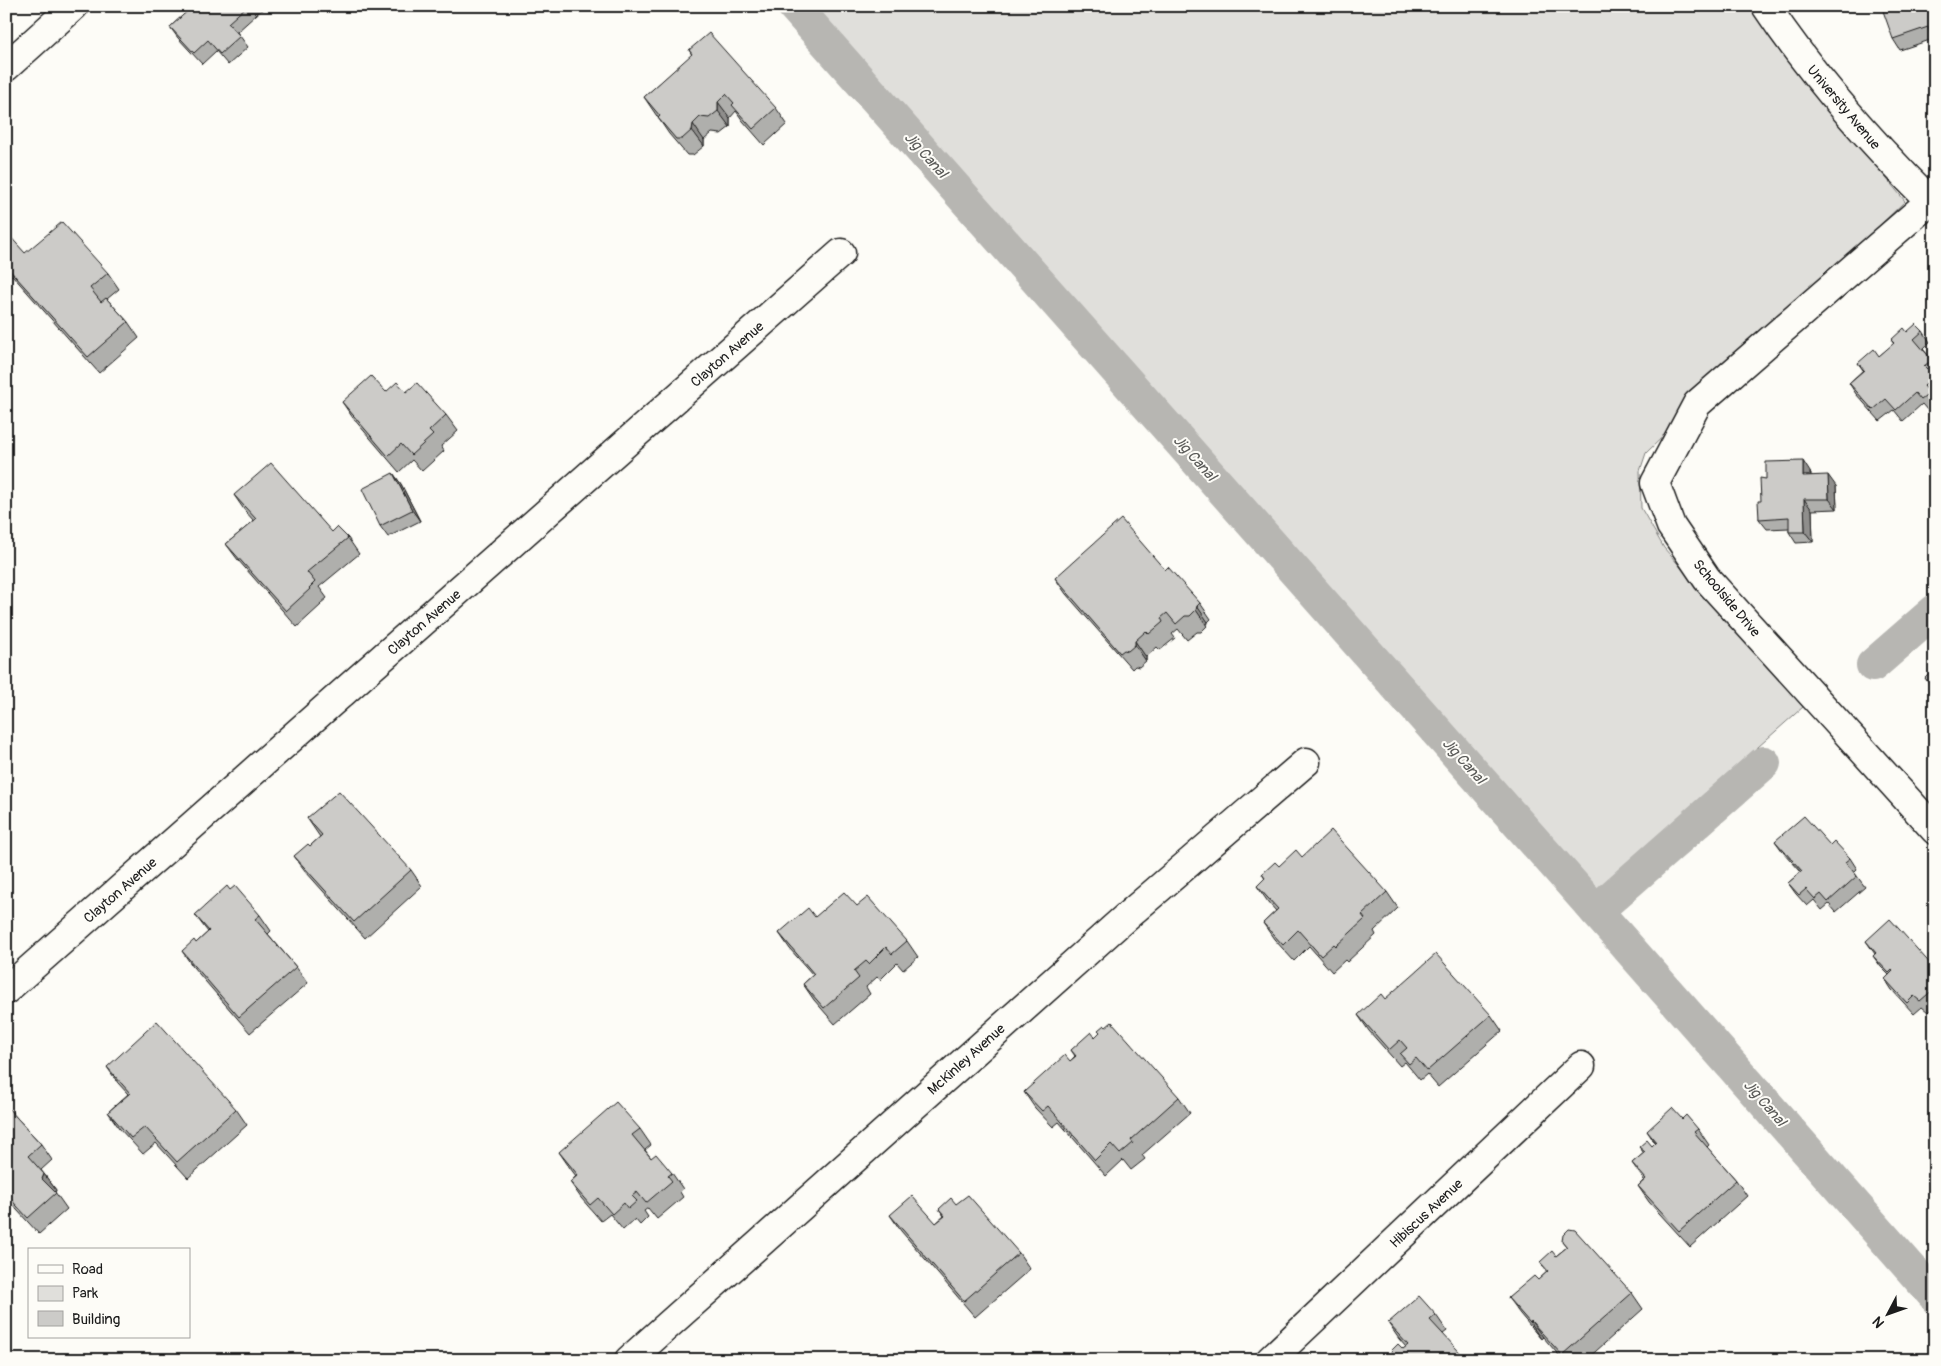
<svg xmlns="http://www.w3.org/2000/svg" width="1941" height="1366" viewBox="0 0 1941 1366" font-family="Pangolin,sans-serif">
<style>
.green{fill:#e0dfdb;stroke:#7e7e7c}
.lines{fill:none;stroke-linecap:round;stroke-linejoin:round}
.canal{stroke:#b7b6b2;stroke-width:34}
.minor-casing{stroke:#1c1c1c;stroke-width:31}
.minor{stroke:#fdfcf7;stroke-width:28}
.wall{fill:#afafac;stroke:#1c1c1c}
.shaded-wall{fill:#8f8e8c;stroke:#1c1c1c}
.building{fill:#cccbc8;stroke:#1c1c1c}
.labels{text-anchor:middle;stroke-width:4;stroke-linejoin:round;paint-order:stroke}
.street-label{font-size:14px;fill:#1c1c1c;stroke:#fdfcf7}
.water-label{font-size:15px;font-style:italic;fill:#5a5a58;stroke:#fdfcf7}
</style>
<rect width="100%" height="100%" fill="#fdfcf7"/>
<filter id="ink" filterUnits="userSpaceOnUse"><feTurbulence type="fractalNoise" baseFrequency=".02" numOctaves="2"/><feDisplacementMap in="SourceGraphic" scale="10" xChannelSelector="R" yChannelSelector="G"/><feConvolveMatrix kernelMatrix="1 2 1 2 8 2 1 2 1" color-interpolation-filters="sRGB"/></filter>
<g filter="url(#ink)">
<path class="green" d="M793,6H1752L1771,38L1905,201L1646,453L1640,471L1641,508L1664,548L1803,707L1578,907Z"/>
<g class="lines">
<g class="canal">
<path d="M794,6L1596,911L1764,763"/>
<path d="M1873,665L1935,611"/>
<path d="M1596,911L1935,1296"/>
</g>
<defs>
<g id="minor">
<path d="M1766,6C1813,77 1870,141 1930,201"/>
<path d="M6,67L74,6"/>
<path d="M1935,197L1697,404L1655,483L1671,526L1707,579L1935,830"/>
<path d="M6,990L841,253"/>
<path d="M629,1360L1127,916L1306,762"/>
<path d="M1270,1360L1581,1066"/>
</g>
</defs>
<use href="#minor" class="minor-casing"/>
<use href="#minor" class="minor"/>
</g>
<g class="wall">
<path d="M193,6H266L237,32L248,47L228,65L216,51L202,64L178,38L170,27Z"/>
<path d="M1935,6V41L1933,39L1900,50L1893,39Z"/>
<path d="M689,50L776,108L787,124L764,145L743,121L736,111L730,118V127L721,134L712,133L704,140V146L693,155H687L669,134L644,97L692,55Z"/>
<path d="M6,236L25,253L108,273L119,289L107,299L128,322L139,338L99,373L12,275L8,278L6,275Z"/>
<path d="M1923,331L1930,342L1923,349L1935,363V394L1932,396L1935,400V406L1928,411L1922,404L1903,421L1894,410L1880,421L1856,394L1849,383L1863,370L1858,363L1879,356L1894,344L1891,340L1907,332Z"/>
<path d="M386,392H406L446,415L458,431L441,446L444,451L422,471L412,460L399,472L353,418L342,402Z"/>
<path d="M1810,472L1811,475L1836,486L1837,509L1812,510L1813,542L1796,543L1789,532V528L1767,529L1759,519L1766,479Z"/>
<path d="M393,473L401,484L420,521L388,537L380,526Z"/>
<path d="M234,495L348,538L359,554L319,587L327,598L320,604L321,605L297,627L238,560L226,544L254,521L245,511Z"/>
<path d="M1165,570L1200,603L1211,619L1208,622L1207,626L1201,632H1197L1187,640L1178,629L1172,634L1175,638L1160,650L1157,647L1146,657V661L1139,667L1135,666L1132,669L1066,594L1055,578Z"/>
<path d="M1935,669V692L1925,678Z"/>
<path d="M307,818L411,870L422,886L365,938L306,872L294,856L310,846L320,837Z"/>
<path d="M1775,841L1830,845L1850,858L1857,869L1854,872L1865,887L1836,912L1829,904L1822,910L1814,900L1807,906L1796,894L1788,883L1801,872L1783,852Z"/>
<path d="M1302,857L1387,892L1398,908L1374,931L1376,935L1347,962L1345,960L1332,972L1309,946L1294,961L1274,939L1263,923L1276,911L1268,902L1257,886L1265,879L1262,874Z"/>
<path d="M230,890L260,915L271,931L268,934L296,967L308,983L250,1033L193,967L182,951L196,943L208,932L195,915Z"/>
<path d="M857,906L907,941L918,957L903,970L897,963L880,980L877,977L866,987L870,994L835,1024L814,1000L803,984L813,975L790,949L779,933L815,917Z"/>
<path d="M1866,941L1935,969V1006L1928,1012L1922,1007L1914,1014L1892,990L1885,979L1889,975L1881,967L1873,956L1875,954Z"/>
<path d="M1385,999L1491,1015L1502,1031L1438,1087L1427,1074L1420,1080L1405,1062L1400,1066L1369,1031L1358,1015Z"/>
<path d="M1095,1037L1179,1097L1190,1113L1142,1155L1145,1159L1131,1170L1123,1160L1106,1176L1059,1122L1053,1127L1035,1108L1024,1092L1070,1061L1075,1056L1071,1050Z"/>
<path d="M107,1067L236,1109L247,1125L188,1178L156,1143L143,1154L119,1128L108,1112L128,1094L118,1083Z"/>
<path d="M6,1106L41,1144L52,1160L41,1170L56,1190L55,1192L67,1209L39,1234L6,1198Z"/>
<path d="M1682,1119L1698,1129L1709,1145L1707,1147L1736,1180L1747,1196L1690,1247L1649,1202L1638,1186L1644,1180L1632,1163L1644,1153L1639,1147L1652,1146L1655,1143L1647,1131Z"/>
<path d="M640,1129L651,1145L645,1150L651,1158L672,1173L683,1189L680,1192L683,1197L657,1219L648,1208L644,1211L648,1217L640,1225L635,1219L623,1230L610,1214L601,1221L581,1198L570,1182L576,1176L570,1168L559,1152Z"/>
<path d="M956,1204L1019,1253L1030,1269L975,1317L901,1231L890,1215L936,1223L944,1216L939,1209Z"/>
<path d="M1562,1241L1632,1293L1643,1309L1586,1360H1563L1543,1337L1541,1339L1520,1314L1508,1298L1538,1280L1547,1272L1540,1262L1556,1256L1567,1247Z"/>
<path d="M1436,1315L1447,1331L1443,1334L1395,1357L1391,1351L1403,1349L1406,1347L1399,1339L1388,1323Z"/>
</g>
<g class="shaded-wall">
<path d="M718,102L730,118V127L718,111Z"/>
<path d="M693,124L704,140V146L692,130Z"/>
<path d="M1803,461L1810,472L1811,486L1803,476Z"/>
<path d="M393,473L401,484L420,521L412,510Z"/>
<path d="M1828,475L1836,486L1837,509L1829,499Z"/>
<path d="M1804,499L1812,510L1813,542L1805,532Z"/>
<path d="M1197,606L1208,622L1207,626L1196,610Z"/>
<path d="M1135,641L1146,657V661L1135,645Z"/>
<path d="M44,1174L56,1190L54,1195L42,1179Z"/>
<path d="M1531,1321L1543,1337L1541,1339L1530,1323Z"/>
</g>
<g class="building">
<path d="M193,6H247L228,23L240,36L220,54L208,40L194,53L170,27Z"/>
<path d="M1885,6H1935V34L1931,36L1928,27L1893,39L1882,8Z"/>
<path d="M709,33L776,108L753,129L732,105L734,103L726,94L718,102V111L709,118L700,117L693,124L692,130L682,139H676L658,118L660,116L644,97L692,54L689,50Z"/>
<path d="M62,222L108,273L90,288L101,302L106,298L128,322L88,357L6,266V236L8,234L25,253Z"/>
<path d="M1916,324L1923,331L1914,339L1932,360L1924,366L1927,369L1934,363H1935V376L1924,386L1930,393L1921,400L1915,393L1896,410L1886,399L1873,410L1849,383L1864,370L1858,363L1874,349L1879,356L1894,343L1891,340L1904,328L1907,332Z"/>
<path d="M371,376L386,392L397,382L406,392L417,383L446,415L429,431L433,435L411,455L401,444L388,456L342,402Z"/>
<path d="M1803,461V476L1828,475L1829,499H1804L1805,532H1789V517L1759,519L1758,501H1761L1760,478L1766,479V462Z"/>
<path d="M271,463L332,532L337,527L348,538L307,572L315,582L309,588L310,589L286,611L226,544L256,519L234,495Z"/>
<path d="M393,473L412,510L380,526L362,489Z"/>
<path d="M1121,519L1165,570L1168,567L1200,603L1197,606L1196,610L1190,616H1185L1176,624L1167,613L1161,618L1163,622L1149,634L1146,631L1135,641V645L1128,651L1124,650L1120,653L1055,578Z"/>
<path d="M1935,669V689L1925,678Z"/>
<path d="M339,791L411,870L354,922L294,856L308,844L310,846L322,835L307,818Z"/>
<path d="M1804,816L1830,845L1834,841L1850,858L1845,862L1857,876L1828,902L1821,894L1815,899L1806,889L1799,895L1788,883L1802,871L1775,841Z"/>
<path d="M1331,830L1387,892L1362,915L1365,919L1336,946L1334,944L1321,956L1298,930L1283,945L1263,923L1278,909L1257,886L1265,878L1262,874L1275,862L1279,866L1296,850L1302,857Z"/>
<path d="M227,886L230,890L235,886L260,915L255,919L296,967L239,1017L182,951L194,940L196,943L209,931L195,915Z"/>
<path d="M844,892L857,906L868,897L907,941L892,954L886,947L869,964L866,961L854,971L859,978L824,1008L803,984L814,974L779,933L808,908L815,917Z"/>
<path d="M1890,919L1935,969V988L1920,1001L1914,996L1907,1003L1885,979L1893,971L1892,970L1889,973L1873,956L1876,953L1866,941Z"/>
<path d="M1436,954L1491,1015L1427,1071L1416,1058L1409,1064L1400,1054L1407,1048L1400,1040L1389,1050L1358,1015L1381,994L1385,999Z"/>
<path d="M157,1021L236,1109L177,1162L145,1127L131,1138L108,1112L130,1093L107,1067Z"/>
<path d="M1112,1022L1179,1097L1131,1140L1133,1143L1120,1154L1111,1144L1095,1160L1048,1106L1042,1111L1024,1092L1065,1055L1070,1061L1076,1056L1071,1050L1091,1032L1095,1037L1100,1032L1098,1030L1104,1025L1106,1027Z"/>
<path d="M616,1102L640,1129L632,1135L651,1158L656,1154L672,1173L668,1176L672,1181L646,1203L637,1192L632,1196L637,1201L628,1209L624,1203L612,1214L598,1198L590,1205L570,1182L578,1175L559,1152Z"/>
<path d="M6,1106L41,1144L28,1156L44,1174L42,1179L56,1193L28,1218L6,1194Z"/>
<path d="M1672,1108L1682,1119L1686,1115L1698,1129L1694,1132L1736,1180L1679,1231L1638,1186L1646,1179L1632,1163L1645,1152L1639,1147L1647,1140L1652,1146L1656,1142L1647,1131Z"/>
<path d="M968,1195L1019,1253L964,1301L890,1215L912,1196L936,1223L945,1216L939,1209L951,1198L956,1204Z"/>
<path d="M1569,1229L1575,1230L1632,1293L1562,1355L1531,1321L1530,1323L1508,1298L1534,1276L1538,1280L1548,1271L1540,1262L1552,1251L1556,1256L1567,1247L1562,1241L1563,1235Z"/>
<path d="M1419,1296L1436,1315L1430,1320L1467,1360H1392L1395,1356L1391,1351L1398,1344L1403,1349L1408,1345L1388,1323Z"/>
<path d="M1474,1354L1479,1360H1468Z"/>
</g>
</g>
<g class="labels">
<g class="street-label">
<text transform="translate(1844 107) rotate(50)" y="5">University Avenue</text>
<text transform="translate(727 354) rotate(-41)" y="5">Clayton Avenue</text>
<text transform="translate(1727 598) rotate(50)" y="5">Schoolside Drive</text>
<text transform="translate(424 622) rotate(-41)" y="5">Clayton Avenue</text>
<text transform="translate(120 890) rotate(-41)" y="5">Clayton Avenue</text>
<text transform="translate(966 1059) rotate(-42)" y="5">McKinley Avenue</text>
<text transform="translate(1426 1213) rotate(-43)" y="5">Hibiscus Avenue</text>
</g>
<g class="water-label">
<text transform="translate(926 155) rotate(48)" y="5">Jig Canal</text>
<text transform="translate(1195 458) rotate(48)" y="5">Jig Canal</text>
<text transform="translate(1464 761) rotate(48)" y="5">Jig Canal</text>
<text transform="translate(1765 1103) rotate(49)" y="5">Jig Canal</text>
</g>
</g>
<rect width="1941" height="1366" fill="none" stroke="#fdfcf7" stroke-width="25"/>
<rect x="12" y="12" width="1916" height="1341" fill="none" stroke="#1c1c1c" stroke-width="2" filter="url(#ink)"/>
<rect x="28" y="1248" width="162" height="90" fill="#fdfcf7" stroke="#a3a29f"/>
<rect x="38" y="1265" width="25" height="8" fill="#fdfcf7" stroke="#a3a29f"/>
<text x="72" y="1274" font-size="15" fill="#1c1c1c">Road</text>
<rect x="38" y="1286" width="25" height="15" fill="#e0dfdb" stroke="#a3a29f"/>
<text x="72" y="1298" font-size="15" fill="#1c1c1c">Park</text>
<rect x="38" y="1311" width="25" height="15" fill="#cccbc8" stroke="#a3a29f"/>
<text x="72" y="1324" font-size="15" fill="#1c1c1c">Building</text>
<g transform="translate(1888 1314) rotate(229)" stroke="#fdfcf7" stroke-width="4" paint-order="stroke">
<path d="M0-4L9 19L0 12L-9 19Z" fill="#1c1c1c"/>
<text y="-8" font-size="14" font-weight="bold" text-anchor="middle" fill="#1c1c1c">N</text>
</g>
</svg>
